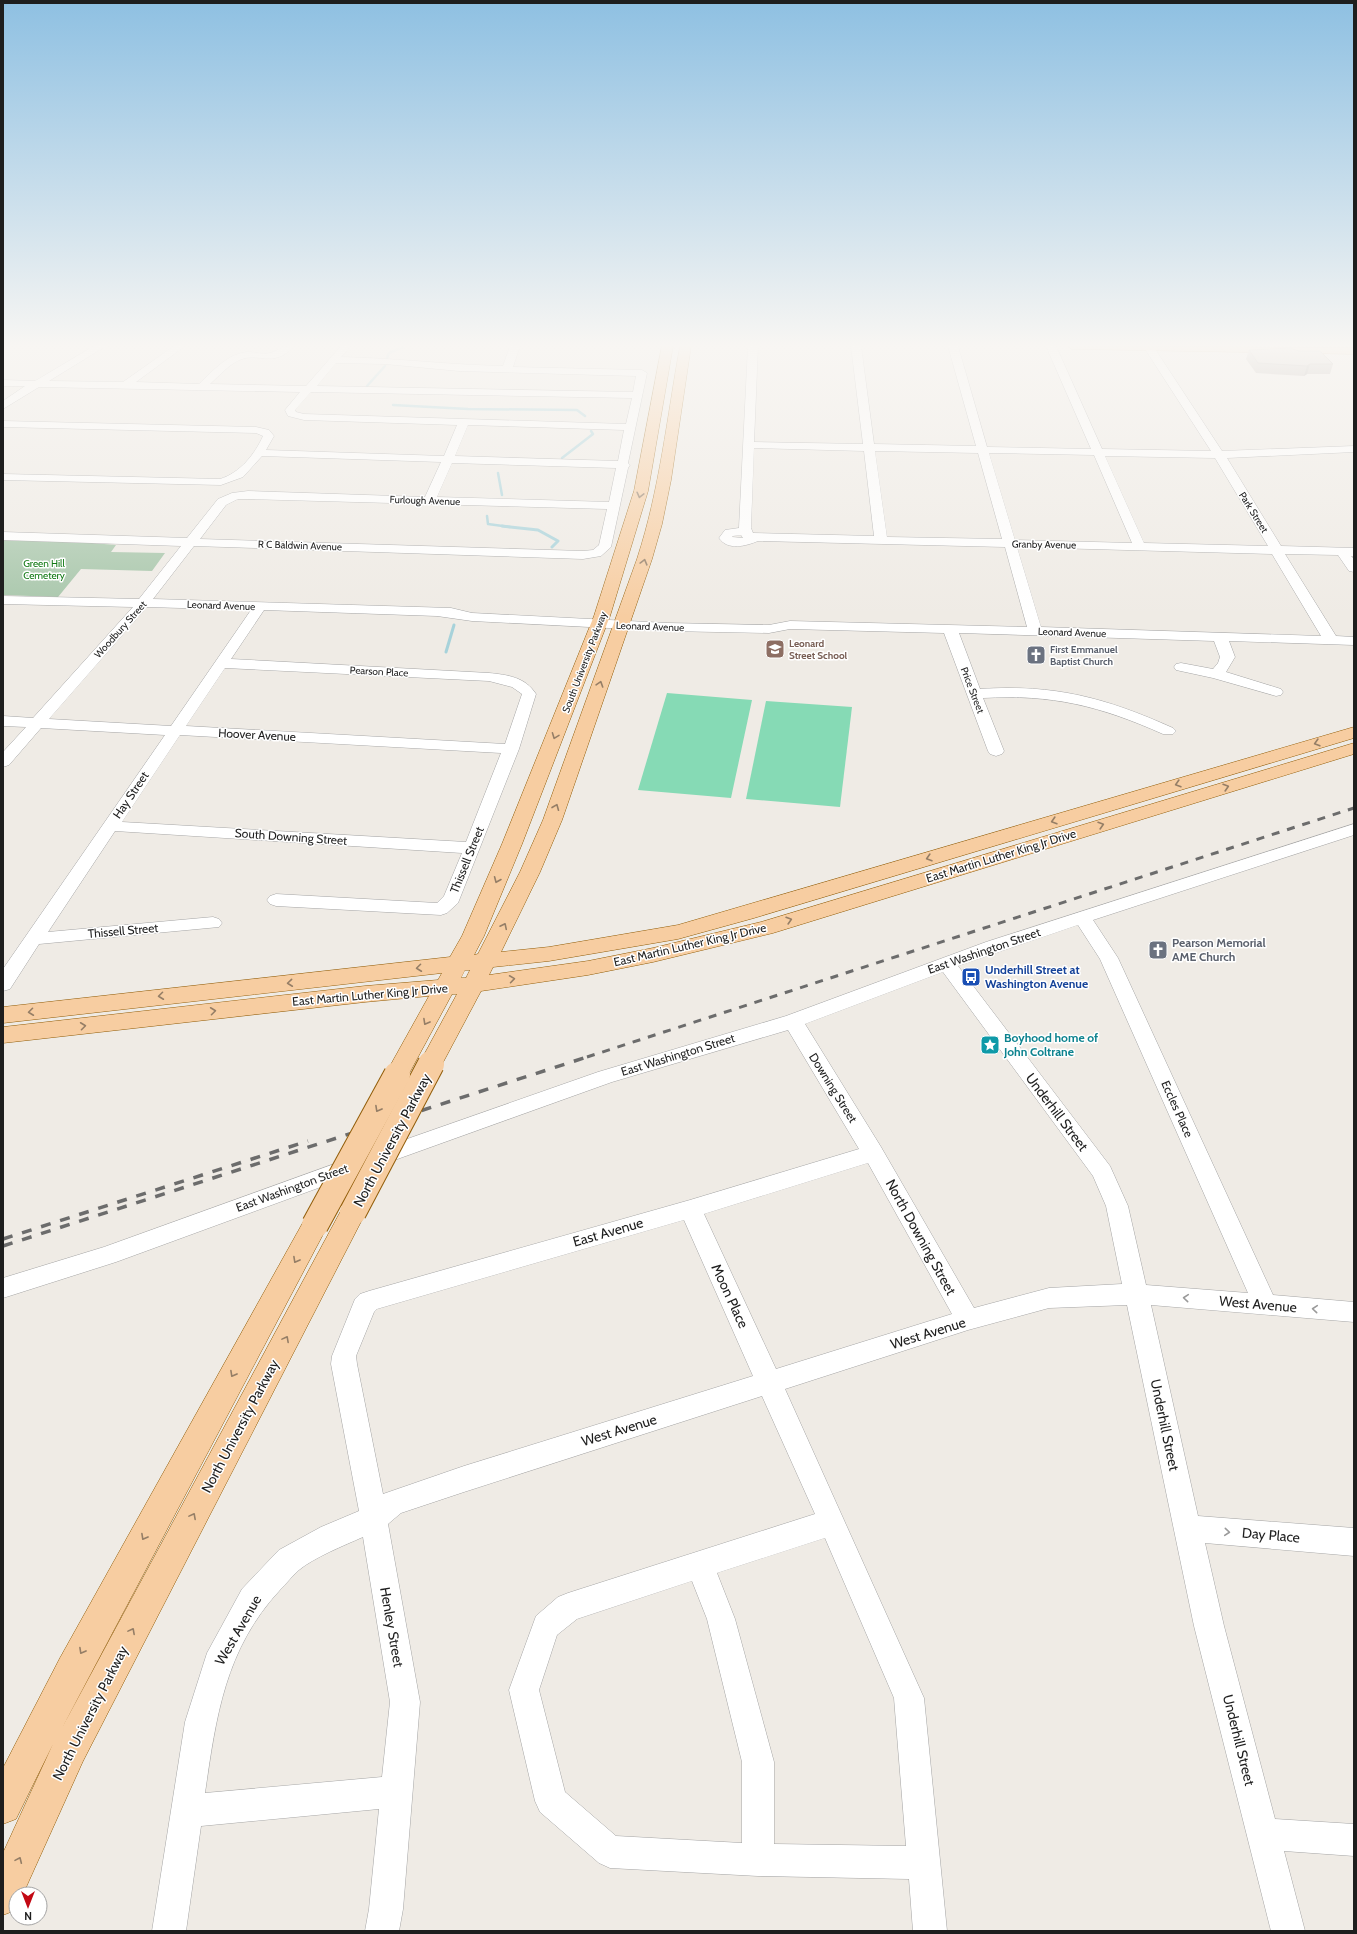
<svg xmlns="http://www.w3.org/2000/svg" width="1357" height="1934" viewBox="0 0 1357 1934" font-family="Cabin,sans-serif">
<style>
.cemetery{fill:#a7c6aa}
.pitch{fill:#86dab5}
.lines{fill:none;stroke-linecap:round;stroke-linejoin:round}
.stream-far1{stroke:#a7d2da;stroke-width:2.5}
.stream{stroke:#a7d2da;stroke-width:3}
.minor-casing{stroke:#a5a5a5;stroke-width:1}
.major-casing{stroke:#915c07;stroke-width:1}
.minor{fill:#fff;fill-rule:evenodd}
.major{fill:#f7cda1;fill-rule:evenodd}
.rail-far1{stroke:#6c6c6c;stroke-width:3;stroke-dasharray:8 8;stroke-linecap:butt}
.rail{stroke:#6c6c6c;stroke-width:3.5;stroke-dasharray:10 10;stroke-linecap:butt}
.major-bridge-casing{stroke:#915c07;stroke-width:28;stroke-linecap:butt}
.major-bridge{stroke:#f7cda1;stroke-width:26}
.wall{fill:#a8a09b}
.shaded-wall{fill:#88827e}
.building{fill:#c3bab4;stroke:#88827e}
.oneway{stroke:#957e66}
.oneway2{stroke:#9a9a9a}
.labels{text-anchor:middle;stroke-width:3;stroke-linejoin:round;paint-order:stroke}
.far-street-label{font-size:10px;fill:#1e1e1e;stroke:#fff}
.far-park-label{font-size:10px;fill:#107813;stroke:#fff}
.far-education-label{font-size:10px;font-weight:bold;fill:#785e54;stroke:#fff;text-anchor:start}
.far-worship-label{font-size:10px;font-weight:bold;fill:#5b616d;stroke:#fff;text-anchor:start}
.street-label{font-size:12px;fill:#1e1e1e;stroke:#fff}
.worship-label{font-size:12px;font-weight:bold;fill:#5b616d;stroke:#fff;text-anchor:start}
.transit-label{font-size:12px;font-weight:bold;fill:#164399;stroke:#fff;text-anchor:start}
.culture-label{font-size:12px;font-weight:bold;fill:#0d838f;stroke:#fff;text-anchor:start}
.near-street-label{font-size:14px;fill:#1e1e1e;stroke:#fff}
</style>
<rect width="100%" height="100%" fill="#efebe5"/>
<path class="cemetery" d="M3,540L80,542L116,545L111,552L165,553L152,571L81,569L58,597L3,595Z"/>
<g class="pitch">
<path d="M667,693L752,700L731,798L638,790Z"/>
<path d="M766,701L852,707L840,807L746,799Z"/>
</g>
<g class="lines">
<g class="stream-far1">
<path d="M387,358L389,353L403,347"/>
<path d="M367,386L385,366"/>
<path d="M393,405L468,409L577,410L585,416"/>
<path d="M562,458L593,434L591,431"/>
<path d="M498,473L502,495"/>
<path d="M487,516L488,524L510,527"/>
</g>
<g class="stream">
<path d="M502,526L538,530L558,541L552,547"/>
<path d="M446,652L454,625"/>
</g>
<defs>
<g id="minor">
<path d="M94,346H106L49,381L123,382L174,346H185L136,382L199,384C213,371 228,353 248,352C255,352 263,355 270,353C281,350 280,346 294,346C275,368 260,353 242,359C230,363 219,376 210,384L306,386L341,346H351L341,357C396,358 449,365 503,366L510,346H520L513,367L642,370L647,373L628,463L630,465L628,468L611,547L601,556L583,559L194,546L153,599L451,608L472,613L667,623L769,625L790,621L1027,627L1005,547L758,541C746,546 728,551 719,538L725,530L739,528L748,346H758L754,442L863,444L851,346H861L874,444L976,446L948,346H958L987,447L1091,449L1046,346H1056L1102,449L1211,451L1145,349L1150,346L1155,349L1222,451L1354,446V452L1227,458L1281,546L1354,548V556H1351L1354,559V572L1349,571L1338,555L1285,554L1336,636L1354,637V645L1229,641L1235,657L1226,672L1281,689L1283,692L1281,695L1276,696L1213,678L1176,670L1174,667L1176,664L1181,663L1213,669L1218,663L1220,657L1214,641L959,633L980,689C1055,684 1106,698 1173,728L1176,731L1173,734H1163C1100,706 1052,694 983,698L1004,751L1002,754L996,756L990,754L988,751L944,633L790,629L769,633L667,631L472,621L437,616L264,610L231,659L489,673C508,675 525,677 536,694L519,749L458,903L447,913L441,915L276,906L270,904L267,900L270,896L276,894L437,903L444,896L462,853L115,831L48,932L213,917L219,919L222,923L219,927L39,944L10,989L3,991V969L165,735L41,728L9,765L3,767V752L26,727L3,726V716L33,718L133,607L3,604V596L139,599L181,546L3,540V532L187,538L218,499L232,493L248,491L425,497L441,462L262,456L243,477L221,485L3,480V474L220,479C240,473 255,454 263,436L256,433L3,427V421L256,427L269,430L274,436L266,450L444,456L457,425L304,420L288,416L285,410L300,392L39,387L3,409V401L25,386H3V380L35,381ZM336,363L385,364L459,371L636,376L633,392L317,386ZM311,392L632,398L626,424L304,414L296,412L295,410ZM468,425L624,430L618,461L455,456ZM754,448L864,451L874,536L753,533L751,528ZM875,451L978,453L1002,539L887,537ZM989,453L1094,455L1132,543L1015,540ZM1105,456L1215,458L1268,546L1144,543ZM452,463L616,468L609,502L437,497ZM238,499H248L607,509L599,545L593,550L583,551L200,539L226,505ZM741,535L743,538L732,537L733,536ZM1017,547L1272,554L1321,636L1041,627ZM147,607L251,610L171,726L49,719ZM225,668L489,681L512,687L522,694L505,744L186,726ZM180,735L501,753L466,842L122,822Z"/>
<path d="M1354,824V835L1093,920L1118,958L1273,1295L1354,1302V1322L1151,1305L1198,1516L1354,1528V1556L1205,1543L1224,1626L1275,1819L1354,1824V1856L1284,1851L1305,1931H1271L1194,1626L1127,1305L1049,1308L968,1330L785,1389L924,1698L947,1931H913L909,1879L758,1876L610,1868L599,1863L540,1812L535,1801L509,1690L536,1616L558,1597L568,1593L815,1514L762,1396L464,1492L401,1513L388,1524L420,1702L403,1909L399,1931H365L369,1909L379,1809L201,1826L186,1931H152L185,1722L207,1653L242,1589L279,1550L321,1527L359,1511L331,1364L332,1356L355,1299L360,1294L369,1291L690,1200L859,1149L788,1030L612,1082L378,1166L370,1164L367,1158L370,1152L598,1072L786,1016L986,942ZM1078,925L1100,959L1248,1293L1146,1285L1128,1206L1110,1166L958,966ZM943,972L1093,1176L1106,1206L1122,1284L1049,1288L974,1308L881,1147L805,1024ZM868,1163L952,1314L776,1369L704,1214ZM684,1220L753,1376L464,1466L383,1494L357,1364L356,1356L374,1312L377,1309ZM363,1537L390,1702L382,1777L205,1793C216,1717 225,1649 280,1590C286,1584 292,1576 299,1570C313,1558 345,1545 363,1537ZM825,1538L894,1698L906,1846L774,1844V1762L735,1619L717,1573ZM692,1581L707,1619L742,1762V1843L616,1836L565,1792L539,1690L557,1635L577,1619Z"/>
<path d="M351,1158L359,1161L362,1167L359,1173L116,1262L3,1298V1278L104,1247Z"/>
</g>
<g id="major">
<path d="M662,346H673L648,491L610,616L522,844L484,936L474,955L478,954L520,872L543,820L637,559C660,489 667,417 680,346H691L671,480L662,524L652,559L562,820L540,872L501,952L549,947L678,925L1354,727V738L754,918L678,939L549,961L493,967L489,975L588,961L653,948L761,922L1354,743V754L773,933L653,962L588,975L481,991L439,1070L431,1073L423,1070L419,1064L457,994H452L405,1081L397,1084L389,1081L385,1075L429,996L365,1002L3,1043V1027L365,986L438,980L442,973L3,1023V1007L450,957L462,936L502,844L594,616L634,491ZM465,970H470L466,978H461Z"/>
<path d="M1067,346L1354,348V354L1072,349Z"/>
<path d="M353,1201L362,1205L366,1212L83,1761L23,1894H16V1910L3,1915V1853L53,1744L16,1819L3,1824V1768L60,1658L306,1217L315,1214L324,1217L328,1225L62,1728L344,1205Z"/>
</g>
</defs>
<use href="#minor" class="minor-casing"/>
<use href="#major" class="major-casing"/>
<use href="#minor" class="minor"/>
<use href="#major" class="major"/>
<path class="rail-far1" d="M587,1057L1354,808"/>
<g class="rail">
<path d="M3,1239L308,1141"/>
<path d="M3,1246L590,1056"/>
</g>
<defs>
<g id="major-bridge">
<path d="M353,1212L431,1064"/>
<path d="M315,1225L397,1075"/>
</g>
</defs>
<use href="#major-bridge" class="major-bridge-casing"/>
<use href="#major-bridge" class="major-bridge"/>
</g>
<path class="wall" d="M1249,350L1333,364L1330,374H1307L1304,376L1256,373L1246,359Z"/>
<path class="shaded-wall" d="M1310,364L1307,374L1304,376L1307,366Z"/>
<path class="building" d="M1290,348L1299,351H1320L1333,364H1310L1307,366L1258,363L1249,350Z"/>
<defs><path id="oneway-chevron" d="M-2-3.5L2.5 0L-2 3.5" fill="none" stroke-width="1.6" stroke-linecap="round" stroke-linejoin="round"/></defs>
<g class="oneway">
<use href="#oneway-chevron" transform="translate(640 495) rotate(104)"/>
<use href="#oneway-chevron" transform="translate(644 562) rotate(-75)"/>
<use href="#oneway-chevron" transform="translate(600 684) rotate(-72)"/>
<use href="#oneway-chevron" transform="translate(555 736) rotate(111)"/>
<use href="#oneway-chevron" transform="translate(1317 743) rotate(164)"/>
<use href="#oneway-chevron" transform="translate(1178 784) rotate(163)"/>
<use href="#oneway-chevron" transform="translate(1226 787) rotate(-17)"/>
<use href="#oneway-chevron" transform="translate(556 807) rotate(-68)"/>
<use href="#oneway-chevron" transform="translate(1054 821) rotate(163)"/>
<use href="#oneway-chevron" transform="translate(1101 825) rotate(-17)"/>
<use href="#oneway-chevron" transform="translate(929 858) rotate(163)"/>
<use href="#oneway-chevron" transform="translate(497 880) rotate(113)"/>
<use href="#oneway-chevron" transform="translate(789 920) rotate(-17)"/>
<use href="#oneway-chevron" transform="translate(504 926) rotate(-64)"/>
<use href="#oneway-chevron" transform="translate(419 968) rotate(173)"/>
<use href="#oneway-chevron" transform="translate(512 979) rotate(-8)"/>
<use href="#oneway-chevron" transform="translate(290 983) rotate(174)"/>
<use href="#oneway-chevron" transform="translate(161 996) rotate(173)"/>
<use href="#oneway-chevron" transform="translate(213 1011) rotate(-7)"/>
<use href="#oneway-chevron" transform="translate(31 1012) rotate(173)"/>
<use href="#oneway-chevron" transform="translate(426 1022) rotate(119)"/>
<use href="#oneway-chevron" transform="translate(83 1026) rotate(-7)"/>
<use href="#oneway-chevron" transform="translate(378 1109) rotate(119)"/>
<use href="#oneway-chevron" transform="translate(296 1260) rotate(119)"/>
<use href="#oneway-chevron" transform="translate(286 1339) rotate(-62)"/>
<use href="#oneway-chevron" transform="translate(233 1374) rotate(119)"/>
<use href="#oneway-chevron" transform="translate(193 1516) rotate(-62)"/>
<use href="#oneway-chevron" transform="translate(144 1537) rotate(119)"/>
<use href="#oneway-chevron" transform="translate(132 1631) rotate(-62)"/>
<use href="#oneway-chevron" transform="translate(82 1651) rotate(119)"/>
<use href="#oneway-chevron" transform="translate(19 1860) rotate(-66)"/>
</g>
<g class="oneway2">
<use href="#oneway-chevron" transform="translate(1186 1298) rotate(-175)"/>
<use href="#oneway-chevron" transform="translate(1315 1309) rotate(-175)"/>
<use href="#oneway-chevron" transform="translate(1227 1532) rotate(5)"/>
</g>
<linearGradient id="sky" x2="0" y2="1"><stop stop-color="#8ec0e2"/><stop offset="0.56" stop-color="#f8f6f3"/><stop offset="1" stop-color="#f8f6f3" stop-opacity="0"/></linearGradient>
<rect width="1357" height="617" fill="url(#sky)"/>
<defs>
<symbol id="school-square" viewBox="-11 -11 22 22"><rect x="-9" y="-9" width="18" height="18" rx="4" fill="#8d6e63" stroke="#fff"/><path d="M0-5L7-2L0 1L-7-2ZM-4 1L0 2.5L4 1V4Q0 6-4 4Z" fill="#fff"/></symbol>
<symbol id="church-square" viewBox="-11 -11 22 22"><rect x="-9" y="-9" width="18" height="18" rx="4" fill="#6b7280" stroke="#fff"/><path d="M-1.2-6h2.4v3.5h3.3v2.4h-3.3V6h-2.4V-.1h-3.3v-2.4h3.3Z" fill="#fff"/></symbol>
<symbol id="bus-square" viewBox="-11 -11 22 22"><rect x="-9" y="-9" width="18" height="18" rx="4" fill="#1a4fb4" stroke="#fff"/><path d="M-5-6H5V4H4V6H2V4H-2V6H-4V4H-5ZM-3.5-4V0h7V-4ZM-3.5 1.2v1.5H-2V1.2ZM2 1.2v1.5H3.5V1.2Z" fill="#fff"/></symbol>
<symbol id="sight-square" viewBox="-11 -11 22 22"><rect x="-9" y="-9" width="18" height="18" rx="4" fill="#0f9aa8" stroke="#fff"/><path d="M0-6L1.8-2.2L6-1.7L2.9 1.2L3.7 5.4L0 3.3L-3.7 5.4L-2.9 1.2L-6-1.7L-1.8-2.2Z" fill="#fff"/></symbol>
</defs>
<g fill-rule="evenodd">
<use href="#school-square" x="764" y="638" width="22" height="22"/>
<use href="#church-square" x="1025" y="644" width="22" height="22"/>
<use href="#church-square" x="1147" y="939" width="22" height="22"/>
<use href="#bus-square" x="960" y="966" width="22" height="22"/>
<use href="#sight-square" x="979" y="1034" width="22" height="22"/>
</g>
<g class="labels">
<g class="far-street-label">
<text transform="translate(425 500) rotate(2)" y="4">Furlough Avenue</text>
<text transform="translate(1254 512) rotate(58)" y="4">Park Street</text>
<text transform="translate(1044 544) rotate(1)" y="4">Granby Avenue</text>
<text transform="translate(300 545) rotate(2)" y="4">R C Baldwin Avenue</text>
<text transform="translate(221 605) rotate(2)" y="4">Leonard Avenue</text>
<text transform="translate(650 626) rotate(2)" y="4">Leonard Avenue</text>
<text transform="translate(120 629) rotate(-48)" y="4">Woodbury Street</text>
<text transform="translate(1072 632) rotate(2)" y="4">Leonard Avenue</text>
<text transform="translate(584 662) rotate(-69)" y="4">South University Parkway</text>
<text transform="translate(379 671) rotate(3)" y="4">Pearson Place</text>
<text transform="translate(973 690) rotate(69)" y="4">Price Street</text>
</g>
<g class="far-park-label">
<text x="44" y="567">Green Hill<tspan x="44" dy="12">Cemetery</tspan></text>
</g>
<g class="far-education-label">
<text x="789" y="647">Leonard<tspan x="789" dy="12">Street School</tspan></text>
</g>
<g class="far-worship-label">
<text x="1050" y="653">First Emmanuel<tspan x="1050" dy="12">Baptist Church</tspan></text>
</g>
<g class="street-label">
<text transform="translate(257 735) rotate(3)" y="4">Hoover Avenue</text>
<text transform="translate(131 795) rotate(-56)" y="4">Hay Street</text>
<text transform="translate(291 837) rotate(4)" y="4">South Downing Street</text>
<text transform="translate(1001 856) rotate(-17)" y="4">East Martin Luther King Jr Drive</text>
<text transform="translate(467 860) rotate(-68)" y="4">Thissell Street</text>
<text transform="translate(123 931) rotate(-5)" y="4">Thissell Street</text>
<text transform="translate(690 945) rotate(-13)" y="4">East Martin Luther King Jr Drive</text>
<text transform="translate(984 951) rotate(-19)" y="4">East Washington Street</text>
<text transform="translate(370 995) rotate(-5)" y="4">East Martin Luther King Jr Drive</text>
<text transform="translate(678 1055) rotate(-17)" y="4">East Washington Street</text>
<text transform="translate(833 1088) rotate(58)" y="4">Downing Street</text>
<text transform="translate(1177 1109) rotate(66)" y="4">Eccles Place</text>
<text transform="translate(292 1188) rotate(-20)" y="4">East Washington Street</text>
</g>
<g class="worship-label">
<text x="1172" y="947">Pearson Memorial<tspan x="1172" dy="14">AME Church</tspan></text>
</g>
<g class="transit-label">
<text x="985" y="974">Underhill Street at<tspan x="985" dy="14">Washington Avenue</tspan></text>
</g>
<g class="culture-label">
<text x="1004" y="1042">Boyhood home of<tspan x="1004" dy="14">John Coltrane</tspan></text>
</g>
<g class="near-street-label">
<text transform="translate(1057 1112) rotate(53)" y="5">Underhill Street</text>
<text transform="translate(392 1140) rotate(-62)" y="5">North University Parkway</text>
<text transform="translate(608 1232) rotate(-16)" y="5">East Avenue</text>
<text transform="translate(921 1237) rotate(61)" y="5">North Downing Street</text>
<text transform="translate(730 1296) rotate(65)" y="5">Moon Place</text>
<text transform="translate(1258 1304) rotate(5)" y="5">West Avenue</text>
<text transform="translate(928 1333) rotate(-17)" y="5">West Avenue</text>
<text transform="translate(1165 1425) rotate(78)" y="5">Underhill Street</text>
<text transform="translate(240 1426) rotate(-62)" y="5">North University Parkway</text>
<text transform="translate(619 1430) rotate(-17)" y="5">West Avenue</text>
<text transform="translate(1271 1535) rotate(5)" y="5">Day Place</text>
<text transform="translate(392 1627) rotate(80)" y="5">Henley Street</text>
<text transform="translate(238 1630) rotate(-60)" y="5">West Avenue</text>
<text transform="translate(90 1713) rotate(-63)" y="5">North University Parkway</text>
<text transform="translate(1239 1740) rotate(76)" y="5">Underhill Street</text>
</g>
</g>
<rect width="1357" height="1934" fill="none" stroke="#1e1e1e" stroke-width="8"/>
<g transform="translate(28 1906) rotate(180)"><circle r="19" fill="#ffffff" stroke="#a5a5a5"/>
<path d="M0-3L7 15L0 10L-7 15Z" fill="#c30914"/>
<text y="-6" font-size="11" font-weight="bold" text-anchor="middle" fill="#1e1e1e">N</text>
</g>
</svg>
